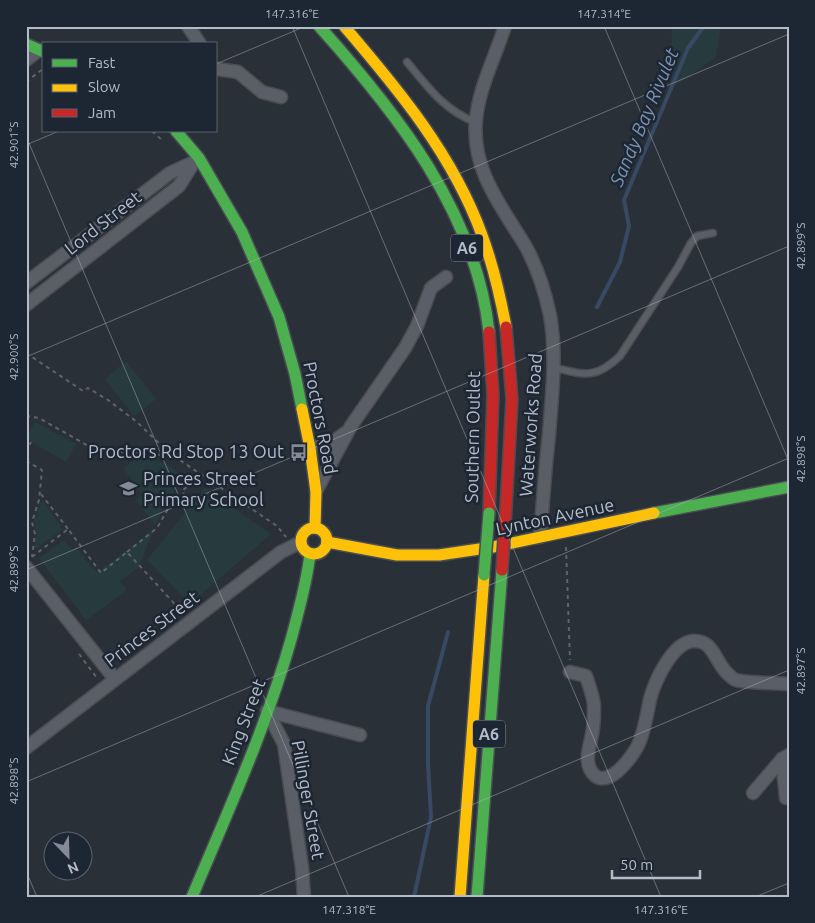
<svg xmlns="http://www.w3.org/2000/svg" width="815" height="923" viewBox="0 0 815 923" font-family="Ubuntu,sans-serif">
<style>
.green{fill:#273a3e}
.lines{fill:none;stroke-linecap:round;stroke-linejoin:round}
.stream{stroke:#384963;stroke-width:4}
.lane-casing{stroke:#484c53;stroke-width:9}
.street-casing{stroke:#484c53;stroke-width:15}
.fast-casing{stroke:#484c53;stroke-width:14}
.slow-casing{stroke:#484c53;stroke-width:14}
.jam-casing{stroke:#484c53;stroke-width:14}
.path{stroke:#5d636a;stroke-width:2;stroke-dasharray:4 4;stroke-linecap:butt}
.lane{stroke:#5a5e66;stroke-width:6}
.street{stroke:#5a5e66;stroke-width:12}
.fast{stroke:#4caf50;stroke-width:11}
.slow{stroke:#ffc107;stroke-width:11}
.jam{stroke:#c62828;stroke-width:11}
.fast-bridge-casing{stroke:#474c53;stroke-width:14;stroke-linecap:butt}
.jam-bridge-casing{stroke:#474c53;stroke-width:14;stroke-linecap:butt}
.fast-bridge{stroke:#4caf50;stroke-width:11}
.jam-bridge{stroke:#c62828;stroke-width:11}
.ticks{fill:none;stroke:#b4bcc9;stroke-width:1;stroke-opacity:0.45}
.labels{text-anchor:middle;stroke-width:5;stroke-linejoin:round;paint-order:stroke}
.shield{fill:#1d2633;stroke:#878f9c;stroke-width:1}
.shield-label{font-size:16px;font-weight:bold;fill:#b4bcc9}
.street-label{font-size:18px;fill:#b4bcc9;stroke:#1d2633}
.poi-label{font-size:18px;fill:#b4bcc9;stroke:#1d2633;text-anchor:end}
.water-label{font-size:19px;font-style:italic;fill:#7c92b1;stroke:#1d2633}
.neatline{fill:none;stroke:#b4bcc9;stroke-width:2}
.ticks-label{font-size:12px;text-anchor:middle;fill:#b4bcc9}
</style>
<rect width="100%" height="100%" fill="#2a3038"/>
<g class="green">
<path d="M672,26H721L716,57L670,90Z"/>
<path d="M126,361L156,399L134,416L105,379Z"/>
<path d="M35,422L76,444L66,462L26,439Z"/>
<path d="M138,457C153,459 172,463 182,477L155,525L136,500L142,495L123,468Z"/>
<path d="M205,488L271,534L190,604L147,560Z"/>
<path d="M42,500L63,529L34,550L37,535L34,521Z"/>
<path d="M154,529L139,567L120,581L127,590L86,620L39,558L64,540L72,550L76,547L93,569L98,572Z"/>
</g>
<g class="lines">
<g class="stream">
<path d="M597,307L620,262L629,226L624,200L688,48L704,26"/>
<path d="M414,897L431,817L428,764V706L448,632"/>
</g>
<defs>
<g id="lane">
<path d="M407,62C428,87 444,110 475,122"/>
<path d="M555,368C585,375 596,379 620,356L678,267L691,243L697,236L713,233"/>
</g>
<g id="street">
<path d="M188,26L200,44"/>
<path d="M505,26C495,58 479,87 476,120C471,170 502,207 526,247C537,267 545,292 550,315C557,355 552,394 549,435C545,469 543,503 540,537"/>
<path d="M26,60L39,50"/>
<path d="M217,69L238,72L262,92L281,97"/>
<path d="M26,283L170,173L194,162"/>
<path d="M26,305L179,186L194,162"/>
<path d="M310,448L332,443L345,433"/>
<path d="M316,491L351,426L405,348L417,326L431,288L446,277"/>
<path d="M26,567L115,679"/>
<path d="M570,672L586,676C589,685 593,696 594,705C594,713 594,721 593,728C592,741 584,756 590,769C604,796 633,757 639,743C645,729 647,714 650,699C655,681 672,643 693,641C714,640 715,662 727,673C729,675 733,679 736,680C747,683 776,683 789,684"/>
<path d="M267,711L284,744L302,868L304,897"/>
<path d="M267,711L360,735"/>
<path d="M26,748L281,552L301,542"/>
<path d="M782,759L786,798"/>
<path d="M753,793L782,759L789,755"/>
</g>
<g id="fast">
<path d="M319,26C396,112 476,212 489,332"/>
<path d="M26,44L44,52"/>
<path d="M176,131L199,158L242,232L279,317L295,374L302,409"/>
<path d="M654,513L789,487"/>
<path d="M192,897C228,811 267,726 292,636C299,609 307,582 310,554"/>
<path d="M477,897L502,570"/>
</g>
<g id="slow">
<path d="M344,26C398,89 453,155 482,235C493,265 500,295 506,327"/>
<path d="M302,409L310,448L316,492L315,528"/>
<circle cx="314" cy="541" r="13"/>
<path d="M327,542L397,555H439L493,547L654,513"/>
<path d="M460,897L484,575"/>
</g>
<g id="jam">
<path d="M489,332L493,395L489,513"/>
<path d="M506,508L512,399L506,327"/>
</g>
</defs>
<use href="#lane" class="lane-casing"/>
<use href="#street" class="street-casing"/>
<use href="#fast" class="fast-casing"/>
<use href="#slow" class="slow-casing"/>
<use href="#jam" class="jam-casing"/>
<g class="path">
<path d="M26,82L44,68"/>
<path d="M152,131L163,141"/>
<path d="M26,353L83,391L88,388L108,400L137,422L168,452L277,526L286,537"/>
<path d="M26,416L39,418L99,452L107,455L131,450L150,458L168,452"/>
<path d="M26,452L31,442"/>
<path d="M26,461L42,470L39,500L32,522L35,534L32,557"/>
<path d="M41,494L68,529"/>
<path d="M566,547L570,660"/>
<path d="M26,550L31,556"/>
<path d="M127,552L157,528L169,507L184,494L182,491L194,481L200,473"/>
<path d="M32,557L68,529L101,573L127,552L182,612"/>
<path d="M79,654L97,678"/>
</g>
<use href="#lane" class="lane"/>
<use href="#street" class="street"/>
<use href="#fast" class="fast"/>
<use href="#slow" class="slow"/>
<use href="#jam" class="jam"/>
<defs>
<path id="fast-bridge" d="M484,575L489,513"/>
<path id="jam-bridge" d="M502,570L506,508"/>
</defs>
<use href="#fast-bridge" class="fast-bridge-casing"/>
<use href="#jam-bridge" class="jam-bridge-casing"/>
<use href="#fast-bridge" class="fast-bridge"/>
<use href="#jam-bridge" class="jam-bridge"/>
</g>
<path class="ticks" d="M292,26L661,897M604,26L789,462M216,64L306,26M26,136L349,897M26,145L59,131M26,357L789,34M26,570L789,246M26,782L789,458M26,871L37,897M255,897L789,670M755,897L789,883"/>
<defs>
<symbol id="bus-bare" viewBox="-9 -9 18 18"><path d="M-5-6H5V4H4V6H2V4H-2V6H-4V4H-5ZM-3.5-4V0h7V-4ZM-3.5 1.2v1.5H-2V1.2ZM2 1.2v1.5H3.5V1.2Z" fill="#848b96" stroke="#1d2633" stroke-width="2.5" paint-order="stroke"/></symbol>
<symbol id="school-bare" viewBox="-9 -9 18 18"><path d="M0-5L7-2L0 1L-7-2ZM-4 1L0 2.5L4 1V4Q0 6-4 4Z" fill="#848b96" stroke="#1d2633" stroke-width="2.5" paint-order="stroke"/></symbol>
</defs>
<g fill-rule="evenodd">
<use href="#bus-bare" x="286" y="440" width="25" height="25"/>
<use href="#school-bare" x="116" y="476" width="25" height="25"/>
</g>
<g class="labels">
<g class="shield">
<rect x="451" y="234.5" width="32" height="27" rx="4"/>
<rect x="473" y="720.5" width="32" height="27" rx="4"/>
</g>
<g class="shield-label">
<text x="467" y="254">A6</text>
<text x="489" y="740">A6</text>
</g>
<g class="street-label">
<text transform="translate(103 223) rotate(-38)" y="6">Lord Street</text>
<text transform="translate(320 418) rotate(79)" y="6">Proctors Road</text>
<text transform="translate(531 425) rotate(-86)" y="6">Waterworks Road</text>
<text transform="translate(473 437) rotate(-89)" y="6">Southern Outlet</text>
<text transform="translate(555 517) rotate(-12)" y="6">Lynton Avenue</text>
<text transform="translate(152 629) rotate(-37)" y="6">Princes Street</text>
<text transform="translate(244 722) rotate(-69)" y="6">King Street</text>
<text transform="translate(308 800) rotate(80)" y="6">Pillinger Street</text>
</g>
<g class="poi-label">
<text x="284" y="458">Proctors Rd Stop 13 Out</text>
<text x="143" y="485" text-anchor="start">Princes Street<tspan x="143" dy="21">Primary School</tspan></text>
</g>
<g class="water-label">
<text transform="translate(644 117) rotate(-67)" y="7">Sandy Bay Rivulet</text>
</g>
</g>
<rect width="815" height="923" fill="none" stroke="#1d2633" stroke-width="55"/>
<rect x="42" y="42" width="175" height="90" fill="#1d2633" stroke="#59626f"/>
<rect x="52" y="59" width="25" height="8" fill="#4caf50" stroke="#59626f"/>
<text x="88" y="68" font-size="15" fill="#b4bcc9">Fast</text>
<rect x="52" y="84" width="25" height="8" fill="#ffc107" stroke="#59626f"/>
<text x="88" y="92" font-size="15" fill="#b4bcc9">Slow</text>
<rect x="52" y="109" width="25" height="8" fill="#c62828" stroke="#59626f"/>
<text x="88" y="118" font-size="15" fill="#b4bcc9">Jam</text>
<g transform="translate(68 856) rotate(157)"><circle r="24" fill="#1d2633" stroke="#59626f"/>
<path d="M0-4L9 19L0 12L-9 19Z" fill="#848b96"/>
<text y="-8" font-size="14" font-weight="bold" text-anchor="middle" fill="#b4bcc9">N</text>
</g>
<path d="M612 870v8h88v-8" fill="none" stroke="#b4bcc9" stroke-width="2.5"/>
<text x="620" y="870" font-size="15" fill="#b4bcc9" stroke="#1d2633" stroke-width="4" paint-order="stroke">50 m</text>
<rect x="28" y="28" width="760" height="868" class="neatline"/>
<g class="ticks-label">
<text x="292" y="18">147.316°E</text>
<text x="604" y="18">147.314°E</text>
<text transform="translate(14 145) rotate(-90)" y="4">42.901°S</text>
<text transform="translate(801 246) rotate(-90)" y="4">42.899°S</text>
<text transform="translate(14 357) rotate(-90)" y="4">42.900°S</text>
<text transform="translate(801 459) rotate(-90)" y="4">42.898°S</text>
<text transform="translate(14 569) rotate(-90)" y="4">42.899°S</text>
<text transform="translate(801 671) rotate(-90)" y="4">42.897°S</text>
<text transform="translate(14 781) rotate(-90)" y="4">42.898°S</text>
<text x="349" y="914">147.318°E</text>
<text x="661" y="914">147.316°E</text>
</g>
</svg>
